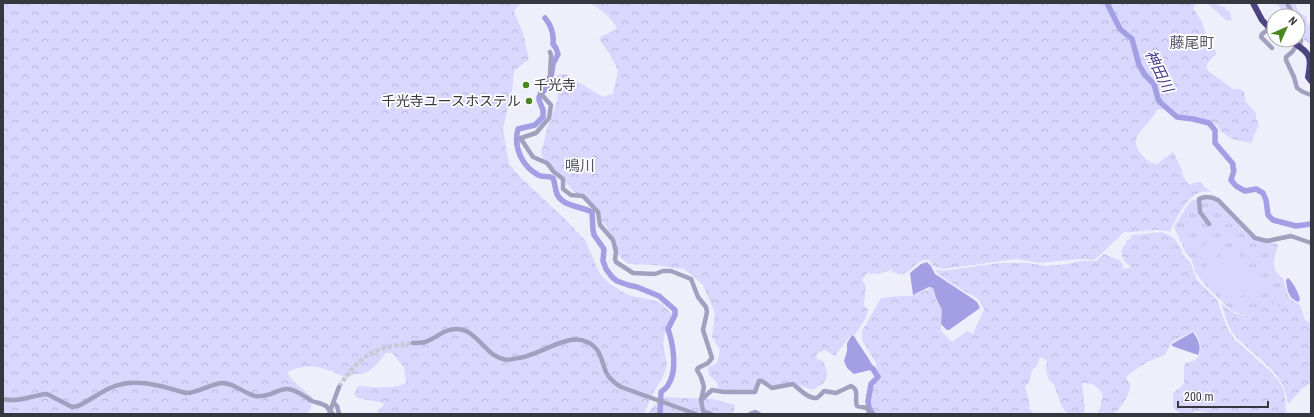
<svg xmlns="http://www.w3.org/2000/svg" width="1314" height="417" viewBox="0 0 1314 417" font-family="'Roboto Condensed','Noto Sans JP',sans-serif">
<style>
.forest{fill:url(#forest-crowns)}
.park{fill:url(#park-tufts)}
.pitch{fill:#d9d7fe}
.water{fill:#a49ee4}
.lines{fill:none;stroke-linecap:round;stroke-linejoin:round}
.river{stroke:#a49ee4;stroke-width:5.5}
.minor-tunnel{stroke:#cacad6;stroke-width:4.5;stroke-dasharray:4.5 2;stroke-linecap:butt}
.minor{stroke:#a2a0bf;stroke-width:4.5}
.highway{stroke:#4d4482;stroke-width:6}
.minor-bridge{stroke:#a2a0bf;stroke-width:4.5}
.poi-dot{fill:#4c8621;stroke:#fff;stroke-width:1.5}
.labels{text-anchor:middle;stroke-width:3.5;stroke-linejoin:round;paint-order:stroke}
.poi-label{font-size:14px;fill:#37373f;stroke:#fff;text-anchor:start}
.neighbourhood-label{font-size:15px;fill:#565567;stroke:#fff}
.water-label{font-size:15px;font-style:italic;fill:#463688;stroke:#fff}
</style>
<defs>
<pattern id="forest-crowns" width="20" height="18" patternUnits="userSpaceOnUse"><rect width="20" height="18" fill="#d9d7fe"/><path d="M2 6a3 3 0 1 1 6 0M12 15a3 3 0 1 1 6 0" fill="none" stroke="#bbb9db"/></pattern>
<pattern id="park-tufts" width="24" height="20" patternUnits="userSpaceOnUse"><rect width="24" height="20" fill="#d9d7fe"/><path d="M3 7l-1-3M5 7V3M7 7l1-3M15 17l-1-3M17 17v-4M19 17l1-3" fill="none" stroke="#bbb9db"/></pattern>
</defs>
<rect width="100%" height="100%" fill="#efeffc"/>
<g class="forest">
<path d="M3,3H521L514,11L523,33L529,59L514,71L512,90L503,129L509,164L522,179L565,219L585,240L600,274L610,284L628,295L656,301L662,304L675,317L672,325L665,332L663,344L667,365L662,379L654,391L644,414H380L377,411L384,405L383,403L358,398L354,394L358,386C374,387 391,390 406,383L404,367L392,353H386C380,361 374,369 365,373C357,376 356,371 347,378C326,368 310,361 287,372L291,379L312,397L311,408L306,414H3Z"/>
<path d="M590,3H1197L1193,8L1201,20L1208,40L1216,52V55C1211,59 1206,62 1207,70L1233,89H1239L1244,91L1246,102L1257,114L1255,117L1259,124L1251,143L1232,139L1222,132L1217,125L1192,117L1176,115L1170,110L1158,109C1156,112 1154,116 1151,119C1141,132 1129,138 1141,154C1146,160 1150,163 1157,164L1173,152C1177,158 1178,164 1182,170C1183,172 1182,175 1183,177C1185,180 1188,182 1189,185L1196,182H1201L1204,187L1212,192C1189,188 1179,215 1170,231C1166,232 1162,230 1157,230C1146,230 1136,233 1124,232L1097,258L1093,260L1079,259L1040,263L1017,259L942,269L933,266L929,260C913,257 908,285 891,270L879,274L867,273L862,280L866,286L864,305L869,311H867V316L855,335L853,334L850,336L835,356L825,350L818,353L816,356L817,359L823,361C831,377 827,383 812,390L794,383L775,387L762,379L753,392L722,390L718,388L717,383L709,375L708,367L717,363L720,350L712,337L715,313L703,285L684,269L655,265L628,264L619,256L615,241L590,201L573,191L556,170L544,160L541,154L547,129L558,98L556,75L565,74L603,97L613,94L618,70L609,53L599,39L602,36L617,29C612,17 601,10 590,3Z"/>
<path d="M1207,3H1217L1221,6L1225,7L1226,9L1225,11L1229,10L1231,15L1230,16L1232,19V20L1227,21Z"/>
<path d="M1271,3H1296C1296,11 1301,13 1307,17L1306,22L1311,26V45L1304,40L1300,23H1298V16H1287L1279,11L1281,9L1278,5Z"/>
<path d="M1218,209L1282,301L1286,304L1290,299L1300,305L1305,320L1311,323V382L1302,389L1288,404C1285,377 1267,365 1248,348C1242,343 1235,337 1231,330C1226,322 1225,312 1221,304C1229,309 1235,316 1245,315L1246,312Z"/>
<path d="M1162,232L1174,238L1181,248L1183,255L1190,262L1197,280L1217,300L1227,328L1234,339L1270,371L1279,381L1284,391L1285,398L1286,414H1215L1198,411L1188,414H1181L1173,407V393L1184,384V365C1187,361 1192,362 1195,360C1204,353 1201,338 1193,331L1172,342L1165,355L1147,362L1128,375L1126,377C1127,380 1130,383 1130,386C1131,393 1119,411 1113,414C1109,415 1106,414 1103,412L1097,414L1100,408L1103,394C1094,384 1096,384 1082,383L1085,409L1084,414H1068L1062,407L1054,385L1048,378L1046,369L1047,361L1040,357L1037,366L1032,370L1029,383L1025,386L1030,404L1029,409L1035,414H874C866,401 870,389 878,378L876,363L862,340V331L881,298L901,296H911L931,288H933L935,298L942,310L941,331L952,342L967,331L973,334L984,309L978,299L956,286L938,274L935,269L942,271L1000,263H1027L1047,266L1067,264L1080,261H1096L1104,254L1119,260L1123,265V269L1131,267C1123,261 1121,257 1122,248L1126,244L1127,240L1131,239L1132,235Z"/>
<path d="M665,397L713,399L735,405L733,414H648L653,406Z"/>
</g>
<path class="park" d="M1202,199H1211L1216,201L1250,236L1272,242L1278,245C1274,258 1270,271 1283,278L1288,296L1291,300L1280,307L1275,300L1246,314H1241L1232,311L1207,287L1195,272L1192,260L1186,253L1174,227L1187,206L1192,200Z"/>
<g class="pitch">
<path d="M1213,239L1222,252L1209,262L1199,249Z"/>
<path d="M1230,248L1237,250L1247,265L1257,286L1231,303L1211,278L1205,266Z"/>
</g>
<g class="water">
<path d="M927,262L931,266L935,274L973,299L977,302L980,308L949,330H947L941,324L942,310L936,298L933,288L929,287L913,295L910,273L921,264Z"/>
<path d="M1288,278C1293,282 1299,293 1300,300L1298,302C1288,298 1287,289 1286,280Z"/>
<path d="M1193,332C1198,339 1202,347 1198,355L1172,346V344Z"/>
<path d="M852,335L854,336C860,347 869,357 874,369L854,374L847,368L844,361L847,351V343Z"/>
</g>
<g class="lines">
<g class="river">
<path d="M1107,3L1120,29L1132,39L1139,65L1145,75L1154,84L1158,99L1161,103L1177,117L1193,119L1209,123L1215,130V143L1233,164V168L1234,170L1231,180L1236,186L1245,191L1256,189L1263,193L1266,200L1268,215L1273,220L1296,226L1311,224"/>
<path d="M545,18C551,25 554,34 553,44L556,48L558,54L553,64L551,78L549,84L539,97V100L543,110V117L535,125L518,129C513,147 522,166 538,175C543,178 548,175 553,178C555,183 555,189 557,194C563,207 581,206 592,212L593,230L594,235L604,249L603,261L606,269L612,277L617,281L628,285L637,287L659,296L675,310V315L668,329C673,344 678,371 668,385C667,388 663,390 661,392L660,414"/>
<path d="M868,365L873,369L878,377L871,384L868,401L869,408L873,414"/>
</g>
<path class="minor-tunnel" d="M339,387C360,354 375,347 413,343"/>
<g class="minor">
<path d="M1287,3L1294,16"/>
<path d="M1298,26L1301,40L1300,46"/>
<path d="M1270,28L1262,34L1261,37L1272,48"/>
<path d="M1297,45L1292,52L1286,57V60L1294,77L1297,88L1303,92L1311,95"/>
<path d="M550,52L551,55L550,76L540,93L551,105L549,118L536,133L521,138V139L533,157L547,163L554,172L563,179V189L571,195L583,196L598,212L600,225L613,240L616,252L615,259L616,262L633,273L655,274L663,271H671L691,279L698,297L706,307L707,312L703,330L712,358L708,363L698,368L697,370L701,377L704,387L701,400L703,411L711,414"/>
<path d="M1209,224L1200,212L1199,199C1205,196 1212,197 1218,200L1255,238L1267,241L1291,236L1311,243"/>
<path d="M413,343C417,343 421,343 425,342C437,338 445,328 458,329C478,331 485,355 503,359C508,361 513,359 518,358C539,356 568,332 587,342C601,348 601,360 606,372C609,379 615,383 621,387L696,414"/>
<path d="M3,399C19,403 32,395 47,394L72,407L78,406C89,401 99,393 110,388C136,377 161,386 186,393C198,393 208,385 221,383C233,382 243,393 255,396C269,398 277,389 287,389C296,389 305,397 312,401C317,403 322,403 326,406"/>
<path d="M701,400L712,390L724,392H755L759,381H762L772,388L793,384C798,388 808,399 816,398C819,397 822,393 824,391L836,393L851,386C860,390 854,398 857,406L867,408L870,414"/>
<path d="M334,403L337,406L339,414"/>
<path d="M329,414L339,387"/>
<path d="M750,414L755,412L759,414"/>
</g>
<g class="highway">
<path d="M1253,3L1262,20L1274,33"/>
<path d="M1290,40C1308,53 1313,53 1308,77L1311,81"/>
</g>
<path class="minor-bridge" d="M326,406L333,414"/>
</g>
<g class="poi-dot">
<circle cx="526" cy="85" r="4"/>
<circle cx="529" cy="101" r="4"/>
</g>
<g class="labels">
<g class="poi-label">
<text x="534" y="90">千光寺</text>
<text x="521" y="106" text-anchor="end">千光寺ユースホステル</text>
</g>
<g class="neighbourhood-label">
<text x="1192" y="48">藤尾町</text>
<text x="580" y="171">鳴川</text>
</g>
<g class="water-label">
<text transform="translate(1159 71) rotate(64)" y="5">神田川</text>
</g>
</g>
<rect width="1314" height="417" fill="none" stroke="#37373f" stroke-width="8"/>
<g transform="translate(1286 28) rotate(45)"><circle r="19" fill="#ffffff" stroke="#afafb2"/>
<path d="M0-3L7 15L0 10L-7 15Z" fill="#4c8621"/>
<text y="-6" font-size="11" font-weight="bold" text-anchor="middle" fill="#37373f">N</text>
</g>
<path d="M1178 401v6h90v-6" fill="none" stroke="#37373f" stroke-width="2"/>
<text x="1184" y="401" font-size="12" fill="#37373f" stroke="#ffffff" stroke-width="3" paint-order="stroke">200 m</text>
</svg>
